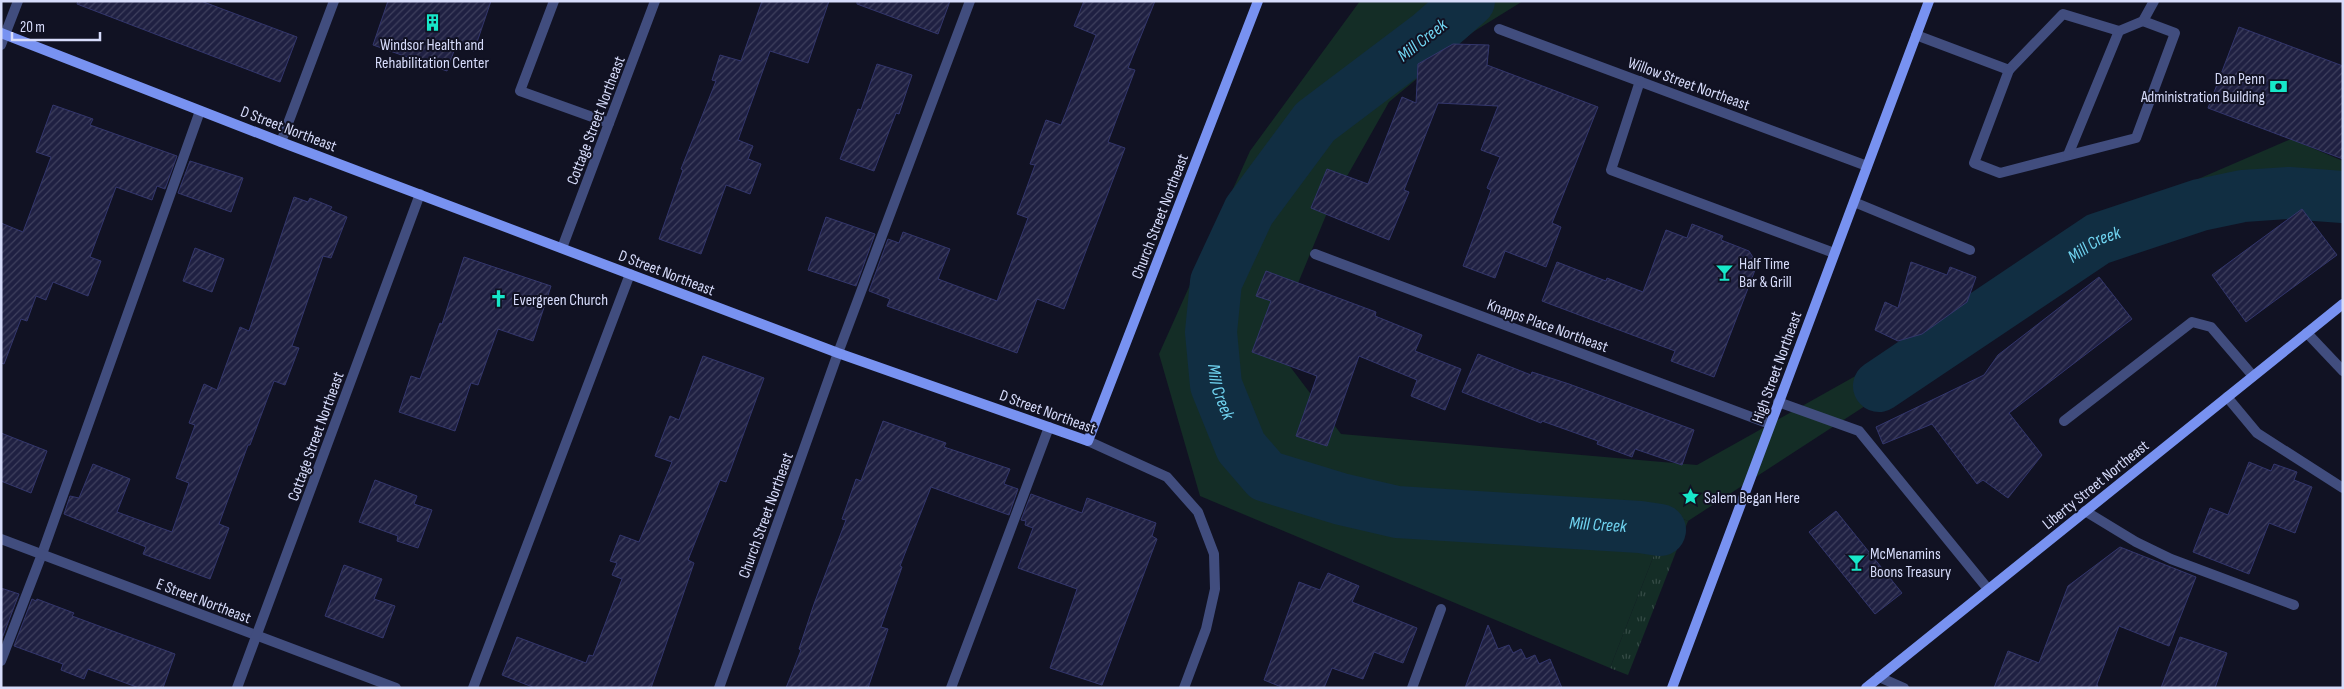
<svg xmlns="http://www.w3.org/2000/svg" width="2344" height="689" viewBox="0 0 2344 689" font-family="'Sofia Sans Condensed',sans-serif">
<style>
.green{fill:#142d26}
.park{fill:url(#park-tufts)}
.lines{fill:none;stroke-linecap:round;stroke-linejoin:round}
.river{stroke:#112e42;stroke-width:52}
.building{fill:url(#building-hatch);stroke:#33366c}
.lane{stroke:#414d7e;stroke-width:10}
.street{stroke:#414d7e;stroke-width:10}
.secondary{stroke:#7892f1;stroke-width:10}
.labels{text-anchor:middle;stroke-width:4;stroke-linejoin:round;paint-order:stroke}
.poi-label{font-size:16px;fill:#d7dcfb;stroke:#111223;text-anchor:start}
.street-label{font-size:16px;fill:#d7dcfb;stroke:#111223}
.water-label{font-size:18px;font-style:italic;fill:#70d4f1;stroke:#111223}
</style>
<defs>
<pattern id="park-tufts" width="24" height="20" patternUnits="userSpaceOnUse" patternTransform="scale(1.25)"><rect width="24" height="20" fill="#142d26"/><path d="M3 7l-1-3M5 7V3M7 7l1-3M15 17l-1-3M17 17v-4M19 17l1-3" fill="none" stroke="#354b46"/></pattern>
<pattern id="building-hatch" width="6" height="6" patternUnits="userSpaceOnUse" patternTransform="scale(1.25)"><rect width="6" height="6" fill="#1f2042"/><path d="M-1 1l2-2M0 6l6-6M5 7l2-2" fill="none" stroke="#3f405e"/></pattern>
</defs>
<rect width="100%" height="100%" fill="#111223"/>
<path class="green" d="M1360,1H1523L1473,32L1389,102L1329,208L1273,344L1341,434L1697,465L1925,337L2059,239L2291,139L2343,161V224L2333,211L2302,209L2236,210L2084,270L1942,356L1688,521L1670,514L1610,668L1200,496L1159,354L1250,151Z"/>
<path class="park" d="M1670,514L1688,521L1628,675L1610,668Z"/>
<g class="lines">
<g class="river">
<path id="s1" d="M1469,1L1429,36L1315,122L1249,211L1216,282L1211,332L1216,385L1241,447L1266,476L1341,499L1397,512L1640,527L1660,530"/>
<path id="s2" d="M1879,386L2098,239L2200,205L2243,196L2289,193L2343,197"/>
</g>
</g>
<g class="building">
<path d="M78,1H201L297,37L280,82L77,4Z"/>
<path d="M388,1H491L474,51L456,45L447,71L373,45Z"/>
<path d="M762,1H829L808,63L770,51L738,140L753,146L748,159L761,164L750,194L726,185L701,254L659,239L683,170L681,169L716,81L712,80L720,55L741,61Z"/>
<path d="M857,1H950L938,34L857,4Z"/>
<path d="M1084,1H1155L1128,68L1135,70L1108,142L1125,148L1064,309L1037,299L1017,353L887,306L890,299L869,291L888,239L899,243L903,232L950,249L938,279L997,301L1028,218L1017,214L1035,165L1030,164L1046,120L1061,125L1096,35L1074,26Z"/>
<path d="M2239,27L2343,66V159L2208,108Z"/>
<path d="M1453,44L1489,45L1487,65L1598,107L1552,223L1561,227L1546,267L1505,251L1495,278L1463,266L1491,190L1487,188L1500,157L1481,150L1498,106L1438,103L1404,190L1409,192L1389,240L1311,208L1327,169L1368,184L1402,97L1416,103L1418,64Z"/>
<path d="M877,64L912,75L899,114L896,113L874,171L840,159L858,109L861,110Z"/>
<path d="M53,105L93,119L90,125L177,156L165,189L157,186L152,200L116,187L90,257L101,261L88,296L53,282L46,300L36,296L27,321L21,319L4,364L1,363V223L23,232L51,157L36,152Z"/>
<path d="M190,161L243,178L231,212L178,193Z"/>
<path d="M294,197L308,202L310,198L332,207L330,210L347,217L331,258L323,256L292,346L299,348L285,385L274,381L250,445H248L219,524L229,528L210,579L143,554L146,547L64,514L70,496L79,498L93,464L130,479L117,512L172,532L189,483L176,478L195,425L189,423L204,384L217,390L240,327L249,331Z"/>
<path d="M2302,209L2337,255L2246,322L2212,275Z"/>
<path d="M826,217L875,234L856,286L808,270Z"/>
<path d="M1692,224L1723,236L1721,240L1749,251L1756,262L1755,270L1714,377L1671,361L1675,351L1542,301L1557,262L1606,281L1607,278L1643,292L1666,230L1687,238Z"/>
<path d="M195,248L224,259L212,292L183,281Z"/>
<path d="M464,257L551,286L533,341L498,329L478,385L471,383L455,431L399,412L411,376L420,379L440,323L442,324Z"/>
<path d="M1911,262L1947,275L1950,267L1976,277L1967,302L1922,334L1898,341L1875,330L1885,302L1898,308Z"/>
<path d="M1266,271L1376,312L1375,316L1422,335L1415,351L1461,369L1445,410L1411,396L1417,380L1359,356L1327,446L1296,436L1317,376L1252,352L1271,301L1256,296Z"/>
<path d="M2099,277L2132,319L2009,413L2042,455L2008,498L1983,480L1977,484L1932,424L1883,444L1876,427L1984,375L1998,355Z"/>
<path d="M1478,354L1531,375L1532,372L1569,384L1694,430L1682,465L1635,449L1632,457L1597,444L1598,441L1542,421L1541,423L1462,392Z"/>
<path d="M703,356L764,378L726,482L720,480L688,560L694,563L651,688H535L502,675L517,637L586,663L589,655L593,656L622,579L612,575L617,563L610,561L620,535L639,542L672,462L655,456L670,416L679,420Z"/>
<path d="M883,421L946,443L944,447L1010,469L1004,484L1018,489L1009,515L931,487L900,566L902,567L881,627L888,629L868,688H786L801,650L799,649L814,604L846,520L842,519L856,479L861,481Z"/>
<path d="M1,433L47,451L31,493L1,481Z"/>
<path d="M2249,462L2271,471L2274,464L2297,472L2294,480L2312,487L2295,533L2269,523L2249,574L2193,552L2210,508L2228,515Z"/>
<path d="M375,480L417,496L414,504L432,510L418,548L397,541L398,536L359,522Z"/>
<path d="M1031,494L1082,513L1087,498L1156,523L1152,536L1157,539L1102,685L1050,668L1077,589L1018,568L1033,528L1025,525L1026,521L1021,520Z"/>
<path d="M1836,511L1902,593L1875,614L1809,532Z"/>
<path d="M2120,547L2196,577L2169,646L2119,626L2097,684L2098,688H1994L2008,651L2039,663L2068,586Z"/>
<path d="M344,565L382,579L374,599L395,606L383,638L325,616Z"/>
<path d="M1328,573L1359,586L1352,602L1417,628L1403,663L1374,652L1363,679L1332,668L1324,688H1284L1264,680L1299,582L1320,590Z"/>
<path d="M1,588L19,594L1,641Z"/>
<path d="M32,599L36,601L37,599L74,613L72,616L175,654L163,688H139L88,669L84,679L61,670L63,664L14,646Z"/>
<path d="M1488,625L1498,649L1509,645L1513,653L1521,649L1526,659L1535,655L1539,664L1550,659L1562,688H1465Z"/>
<path d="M2180,637L2227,653L2215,688H2161Z"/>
</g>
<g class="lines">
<g class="lane">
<path d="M554,1L520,91L609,123"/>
<path d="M1916,35L2009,70L2063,14L2119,31"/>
<path d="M2009,70L1974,163L2000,173L2136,138L2175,33L2143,21"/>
<path d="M1640,81L1611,170L1834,253"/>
<path d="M281,142L334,1"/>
<path d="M2068,155L2119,31L2143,21L2154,1"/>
<path d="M1854,202L1970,250"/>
<path d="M2307,333L2343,371"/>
<path d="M838,353L970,1"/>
<path d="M2227,397L2257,433L2343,488"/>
<path d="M1778,402L1859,431L1988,589"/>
<path d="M2064,421L2192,322L2211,327L2253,376"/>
<path d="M2085,511L2136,542L2171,559L2294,605"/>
<path d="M1,661L42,554L200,111"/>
<path d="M1879,677L1904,688"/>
<path d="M473,688L630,274"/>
<path d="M951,688L1049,427"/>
<path d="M1412,688L1441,609"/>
</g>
<g class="street">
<path d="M1499,29L1867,166"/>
<path d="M1,45L18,1"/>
<path d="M562,248L655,1"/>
<path d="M1315,254L1770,424"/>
<path d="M1088,441L1167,477L1198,512L1214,554L1215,589L1206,629L1184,688"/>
<path d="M1,539L396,688"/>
<path d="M237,688L420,194"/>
<path d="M719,688L838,353"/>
</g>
<g class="secondary">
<path d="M1,33L281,142L838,353L1088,441L1258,1"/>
<path d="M1672,688L1929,1"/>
<path d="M1866,688L2343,304"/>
</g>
</g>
<defs>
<symbol id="building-bare" viewBox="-9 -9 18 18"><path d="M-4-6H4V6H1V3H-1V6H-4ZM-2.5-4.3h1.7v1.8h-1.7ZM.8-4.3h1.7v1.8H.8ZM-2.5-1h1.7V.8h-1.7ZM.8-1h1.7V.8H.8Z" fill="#17e7c9" stroke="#111223" stroke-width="2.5" paint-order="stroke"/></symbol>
<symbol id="bank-bare" viewBox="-9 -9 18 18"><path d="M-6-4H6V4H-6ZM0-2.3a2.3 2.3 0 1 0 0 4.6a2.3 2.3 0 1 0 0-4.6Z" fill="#17e7c9" stroke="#111223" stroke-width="2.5" paint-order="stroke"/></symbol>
<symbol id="bar-bare" viewBox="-9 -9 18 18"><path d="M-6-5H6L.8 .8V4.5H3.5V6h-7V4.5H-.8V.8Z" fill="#17e7c9" stroke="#111223" stroke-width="2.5" paint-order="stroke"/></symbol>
<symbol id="church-bare" viewBox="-9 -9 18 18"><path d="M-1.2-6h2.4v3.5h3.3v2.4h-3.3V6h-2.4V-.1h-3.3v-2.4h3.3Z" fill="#17e7c9" stroke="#111223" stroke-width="2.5" paint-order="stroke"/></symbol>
<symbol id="sight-bare" viewBox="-9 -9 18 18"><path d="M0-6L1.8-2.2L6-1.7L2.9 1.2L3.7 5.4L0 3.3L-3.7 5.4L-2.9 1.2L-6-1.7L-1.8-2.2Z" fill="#17e7c9" stroke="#111223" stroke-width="2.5" paint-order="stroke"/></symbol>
</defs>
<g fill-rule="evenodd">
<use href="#building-bare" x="420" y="10" width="25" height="25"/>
<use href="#bank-bare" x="2266" y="74" width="25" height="25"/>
<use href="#bar-bare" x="1712" y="260" width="25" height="25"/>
<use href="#church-bare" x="486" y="286" width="25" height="25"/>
<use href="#sight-bare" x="1678" y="484" width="25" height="25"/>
<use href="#bar-bare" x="1844" y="550" width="25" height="25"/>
</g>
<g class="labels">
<g class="poi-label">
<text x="432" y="50" text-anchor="middle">Windsor Health and<tspan x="432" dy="18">Rehabilitation Center</tspan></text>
<text x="2265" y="84" text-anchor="end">Dan Penn<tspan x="2265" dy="18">Administration Building</tspan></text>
<text x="1739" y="269">Half Time<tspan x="1739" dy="18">Bar &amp; Grill</tspan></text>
<text x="513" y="305">Evergreen Church</text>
<text x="1704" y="503">Salem Began Here</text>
<text x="1870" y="559">McMenamins<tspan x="1870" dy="18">Boons Treasury</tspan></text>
</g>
<g class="street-label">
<text transform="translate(1689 83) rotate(20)" y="6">Willow Street Northeast</text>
<text transform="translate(595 120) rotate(-69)" y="6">Cottage Street Northeast</text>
<text transform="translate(289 128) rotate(21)" y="6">D Street Northeast</text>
<text transform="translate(1159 216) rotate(-69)" y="6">Church Street Northeast</text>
<text transform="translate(667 272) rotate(21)" y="6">D Street Northeast</text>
<text transform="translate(1548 325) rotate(20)" y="6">Knapps Place Northeast</text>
<text transform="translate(1776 367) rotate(-70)" y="6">High Street Northeast</text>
<text transform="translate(1048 411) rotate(20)" y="6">D Street Northeast</text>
<text transform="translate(315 436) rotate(-70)" y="6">Cottage Street Northeast</text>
<text transform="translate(2095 484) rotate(-39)" y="6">Liberty Street Northeast</text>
<text transform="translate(765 515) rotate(-70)" y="6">Church Street Northeast</text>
<text transform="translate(204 600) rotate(21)" y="6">E Street Northeast</text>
</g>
<g class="water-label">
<text transform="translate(1422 40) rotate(-38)" y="6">Mill Creek</text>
<text dy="6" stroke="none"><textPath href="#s2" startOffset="258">Mill Creek</textPath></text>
<text dy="6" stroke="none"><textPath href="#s1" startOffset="496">Mill Creek</textPath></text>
<text dy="6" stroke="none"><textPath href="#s1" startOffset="931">Mill Creek</textPath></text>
</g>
</g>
<rect width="2344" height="689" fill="none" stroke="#d7dcfb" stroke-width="5"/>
<path d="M12 32v8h88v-8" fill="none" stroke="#d7dcfb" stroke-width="2.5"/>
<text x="20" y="32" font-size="15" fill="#d7dcfb" stroke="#111223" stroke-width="4" paint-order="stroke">20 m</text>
</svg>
